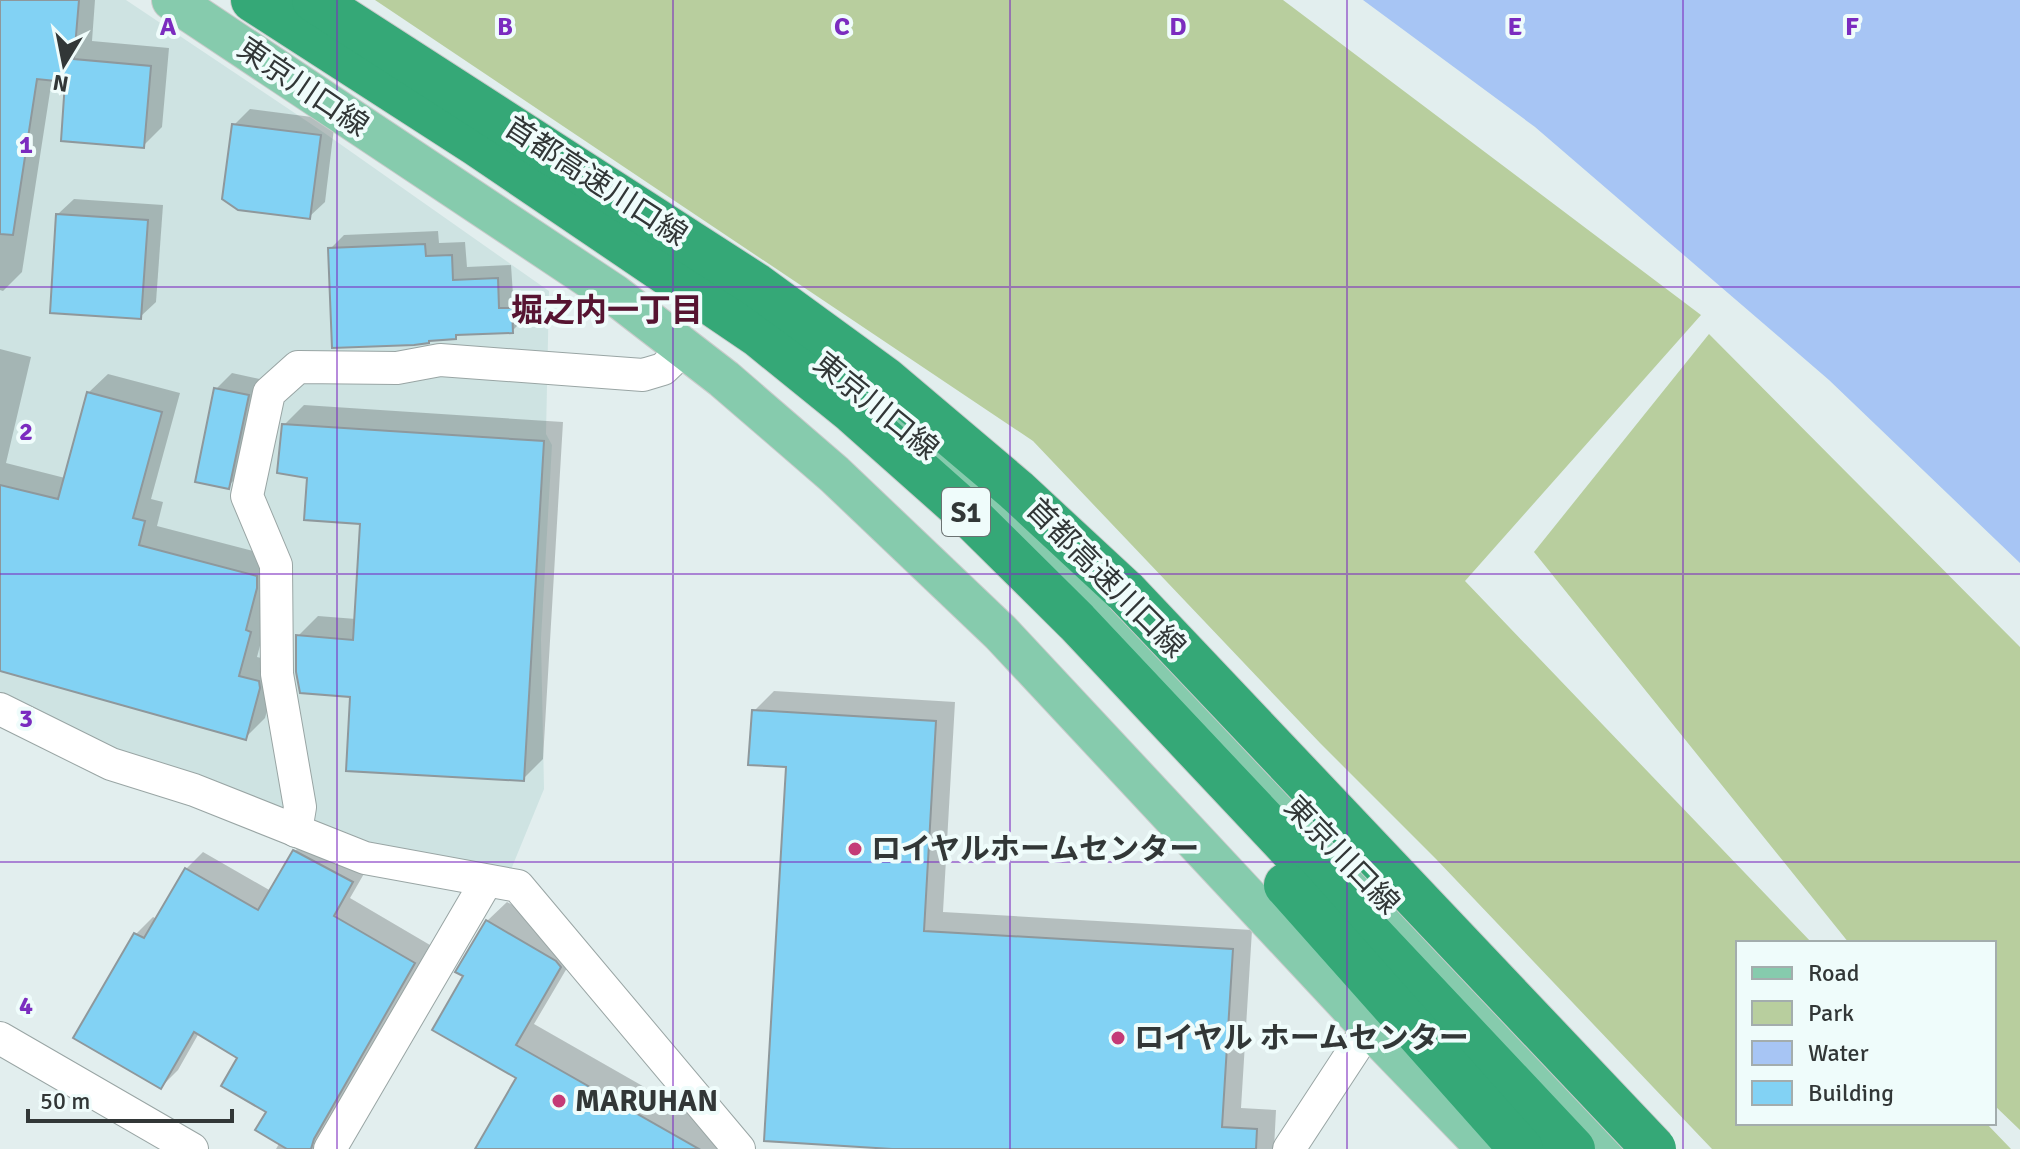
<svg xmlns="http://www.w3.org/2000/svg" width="2020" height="1149" viewBox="0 0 2020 1149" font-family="Signika,'Noto Sans JP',sans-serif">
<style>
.built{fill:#cee3e2}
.green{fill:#b8ce9e}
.water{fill:#a7c5f4}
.shadow{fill:#0003}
.building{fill:#82d2f4;stroke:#8e989c;stroke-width:2}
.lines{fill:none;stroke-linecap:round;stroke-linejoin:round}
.minor-casing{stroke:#99a5a4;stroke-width:34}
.major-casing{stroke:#cacbcb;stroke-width:42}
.highway-casing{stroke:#cacbcb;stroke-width:46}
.minor{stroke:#fff;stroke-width:32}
.major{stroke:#86cbad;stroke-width:40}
.highway{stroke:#35a877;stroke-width:44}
.highway-bridge-casing{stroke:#cacbcb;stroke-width:46;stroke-linecap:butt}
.highway-bridge{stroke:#35a877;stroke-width:44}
.grid{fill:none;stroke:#7b2cbf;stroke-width:2;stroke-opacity:0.55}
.poi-dot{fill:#c43b77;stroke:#effcfb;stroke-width:3}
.labels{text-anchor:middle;stroke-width:8;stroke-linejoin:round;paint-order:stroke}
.shield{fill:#effcfb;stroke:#6b7272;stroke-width:2}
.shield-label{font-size:28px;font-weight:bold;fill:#323737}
.street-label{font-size:30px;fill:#323737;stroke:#effcfb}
.poi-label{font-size:30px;font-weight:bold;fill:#323737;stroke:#effcfb;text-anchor:start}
.neighbourhood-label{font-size:32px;font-weight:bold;fill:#561431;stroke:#effcfb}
.grid-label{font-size:26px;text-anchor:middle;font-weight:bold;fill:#7b2cbf;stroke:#effcfb;stroke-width:8;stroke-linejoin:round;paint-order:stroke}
</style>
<rect width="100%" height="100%" fill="#e2eeee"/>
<path class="built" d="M0,0H126L323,132L549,291L546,434L552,445L541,639L544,789L510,872L365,845L102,744L0,695Z"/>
<g class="green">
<path d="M375,0H1283L1701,315L1465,581L1812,943H1738V1123H1986L2011,1149H1712L1436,859L1320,743L1033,441Z"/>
<path d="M1709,334L2020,647V1130L1994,1105V943H1849L1534,552Z"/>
</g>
<path class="water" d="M1363,0H2020V563L1829,380L1535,127Z"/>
<g class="shadow">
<path d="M0,0H95L92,41L169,48L162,127L143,146L67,80L52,79L22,272L3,291L0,290Z"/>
<path d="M250,109L335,120L325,202L309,217L234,125Z"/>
<path d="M74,199L163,205L156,302L140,317L58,214Z"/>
<path d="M438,231L439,243L465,242L467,267L511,265L513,295L525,294L526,317L512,331L460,332L455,337L330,249L344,235Z"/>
<path d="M0,349L31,357L6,463L65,478L88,393L108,374L180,393L151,499L163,502L157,526L276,557L269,612L257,657L278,662L279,667L265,718L246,737L0,669Z"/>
<path d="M232,373L264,380L244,471L228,486L216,389Z"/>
<path d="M304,405L563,422L543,759L523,779L352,695L298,636L318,616L356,619L362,523L309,477L284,425Z"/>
<path d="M774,691L955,702L943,912L1252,930L1241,1108L1276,1110L1274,1149H925L788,765L754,711Z"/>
<path d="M312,834L369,865L350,898L430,945L330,1121L319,1149H276L280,1142L269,1111L240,1057L199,1033L178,1070L161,1087L136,934L153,917L157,919L186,869L203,852L271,891L295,851Z"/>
<path d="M507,902L576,941L580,946L534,1024L732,1137L725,1149H478L519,1078L466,976L487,921Z"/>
</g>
<g class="building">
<path d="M0,0H79L74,59L151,66L144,148L61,141L65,82L37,79L13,235L0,234Z"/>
<path d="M232,124L321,135L310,219L238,210L222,199Z"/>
<path d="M56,214L148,220L141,319L50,313Z"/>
<path d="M425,244L426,256L452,255L453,280L498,278L499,308H512L513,333L456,335V339L429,341V343L414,345L332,348L328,248Z"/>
<path d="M214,388L249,395L229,489L195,482Z"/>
<path d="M87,392L162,412L133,518L145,521L139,545L257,576V588L246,630L251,632L239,676L259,681L260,688L246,740L0,671V485L58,499Z"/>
<path d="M282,424L544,441L524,781L346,771L350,697L300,693L296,672V635L353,640L360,524L304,520L307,478L277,473Z"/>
<path d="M752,710L936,721L924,931L1233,949L1222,1127L1257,1129L1256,1149H892L764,1141L786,767L748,765Z"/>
<path d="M293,850L353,882L334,916L415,963L314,1139L311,1149H287L255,1130L266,1112L221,1086L237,1058L194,1032L161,1089L73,1038L134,933L144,938L185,868L258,910Z"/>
<path d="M486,920L556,961L561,967L516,1045L699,1149H475L516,1078L432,1030L463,976L455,972Z"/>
</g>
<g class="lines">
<defs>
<g id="minor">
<path d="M0,709L111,764L194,790L365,858L518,886L739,1149"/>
<path d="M296,831L300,807L277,674L276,565L247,496L269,393L298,367L397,368L440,360L643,375L663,369L685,348"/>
<path d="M0,1038L192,1149"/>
<path d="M330,1149L486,882"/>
<path d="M1289,1149L1369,1027"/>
</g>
<g id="major">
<path d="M172,0L615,295L724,379L834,474L1001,633L1369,1027L1487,1149"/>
<path d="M867,398L989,498L1316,825L1618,1149"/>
</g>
<g id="highway">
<path d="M253,0L478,145L758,335L853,412L970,516L1077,622L1573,1149"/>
<path d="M314,0L756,285L885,379L1016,490L1126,592"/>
<path d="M1286,885L1521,1149"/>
</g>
</defs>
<use href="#minor" class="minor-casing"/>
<use href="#major" class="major-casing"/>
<use href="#highway" class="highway-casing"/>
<use href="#minor" class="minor"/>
<use href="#major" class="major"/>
<use href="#highway" class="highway"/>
<defs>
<path id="highway-bridge" d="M1126,592L1654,1149"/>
</defs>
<use href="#highway-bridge" class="highway-bridge-casing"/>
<use href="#highway-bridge" class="highway-bridge"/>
</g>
<path class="grid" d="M337,0V1149M673,0V1149M1010,0V1149M1347,0V1149M1683,0V1149M0,287H2020M0,574H2020M0,862H2020"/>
<g class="poi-dot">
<circle cx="855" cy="849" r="8"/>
<circle cx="1118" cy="1038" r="8"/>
<circle cx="559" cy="1101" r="8"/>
</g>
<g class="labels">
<rect class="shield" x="942" y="488" width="48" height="48" rx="6"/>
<g class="shield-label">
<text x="966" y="522">S1</text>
</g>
<g class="street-label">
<text transform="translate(303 87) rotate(34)" y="10">東京川口線</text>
<text transform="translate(596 181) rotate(33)" y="10">首都高速川口線</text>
<text transform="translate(876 406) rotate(39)" y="10">東京川口線</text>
<text transform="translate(1106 578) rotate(45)" y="10">首都高速川口線</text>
<text transform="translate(1342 855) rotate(46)" y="10">東京川口線</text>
</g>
<g class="poi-label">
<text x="871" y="859">ロイヤルホームセンター</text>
<text x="1134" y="1048">ロイヤル ホームセンター</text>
<text x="575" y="1111">MARUHAN</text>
</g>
<g class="neighbourhood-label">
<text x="607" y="321">堀之内一丁目</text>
</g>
</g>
<g class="grid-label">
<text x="168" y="35">A</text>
<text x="505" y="35">B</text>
<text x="842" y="35">C</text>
<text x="1178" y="35">D</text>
<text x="1515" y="35">E</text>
<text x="1852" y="35">F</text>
<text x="26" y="153">1</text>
<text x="26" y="440">2</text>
<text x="26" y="727">3</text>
<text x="26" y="1014">4</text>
</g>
<rect x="1736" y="941" width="260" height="184" fill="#effcfb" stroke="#a3adad" stroke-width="2"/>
<rect x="1752" y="967" width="40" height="12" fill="#86cbad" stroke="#a3adad" stroke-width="2"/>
<text x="1808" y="981" font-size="24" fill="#323737">Road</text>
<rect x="1752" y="1001" width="40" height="24" fill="#b8ce9e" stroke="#a3adad" stroke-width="2"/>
<text x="1808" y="1021" font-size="24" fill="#323737">Park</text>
<rect x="1752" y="1041" width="40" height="24" fill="#a7c5f4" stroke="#a3adad" stroke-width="2"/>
<text x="1808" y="1061" font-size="24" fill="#323737">Water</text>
<rect x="1752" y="1081" width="40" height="24" fill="#82d2f4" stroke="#a3adad" stroke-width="2"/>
<text x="1808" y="1101" font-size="24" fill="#323737">Building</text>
<g transform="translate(64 64) rotate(190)" stroke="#effcfb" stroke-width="6" paint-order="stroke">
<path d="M0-6L14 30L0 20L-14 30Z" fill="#323737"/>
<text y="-12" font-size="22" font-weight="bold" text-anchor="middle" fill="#323737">N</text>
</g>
<path d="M28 1109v12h204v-12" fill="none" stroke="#323737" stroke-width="4"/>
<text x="40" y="1109" font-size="24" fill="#323737" stroke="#effcfb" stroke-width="6" paint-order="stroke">50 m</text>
</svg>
